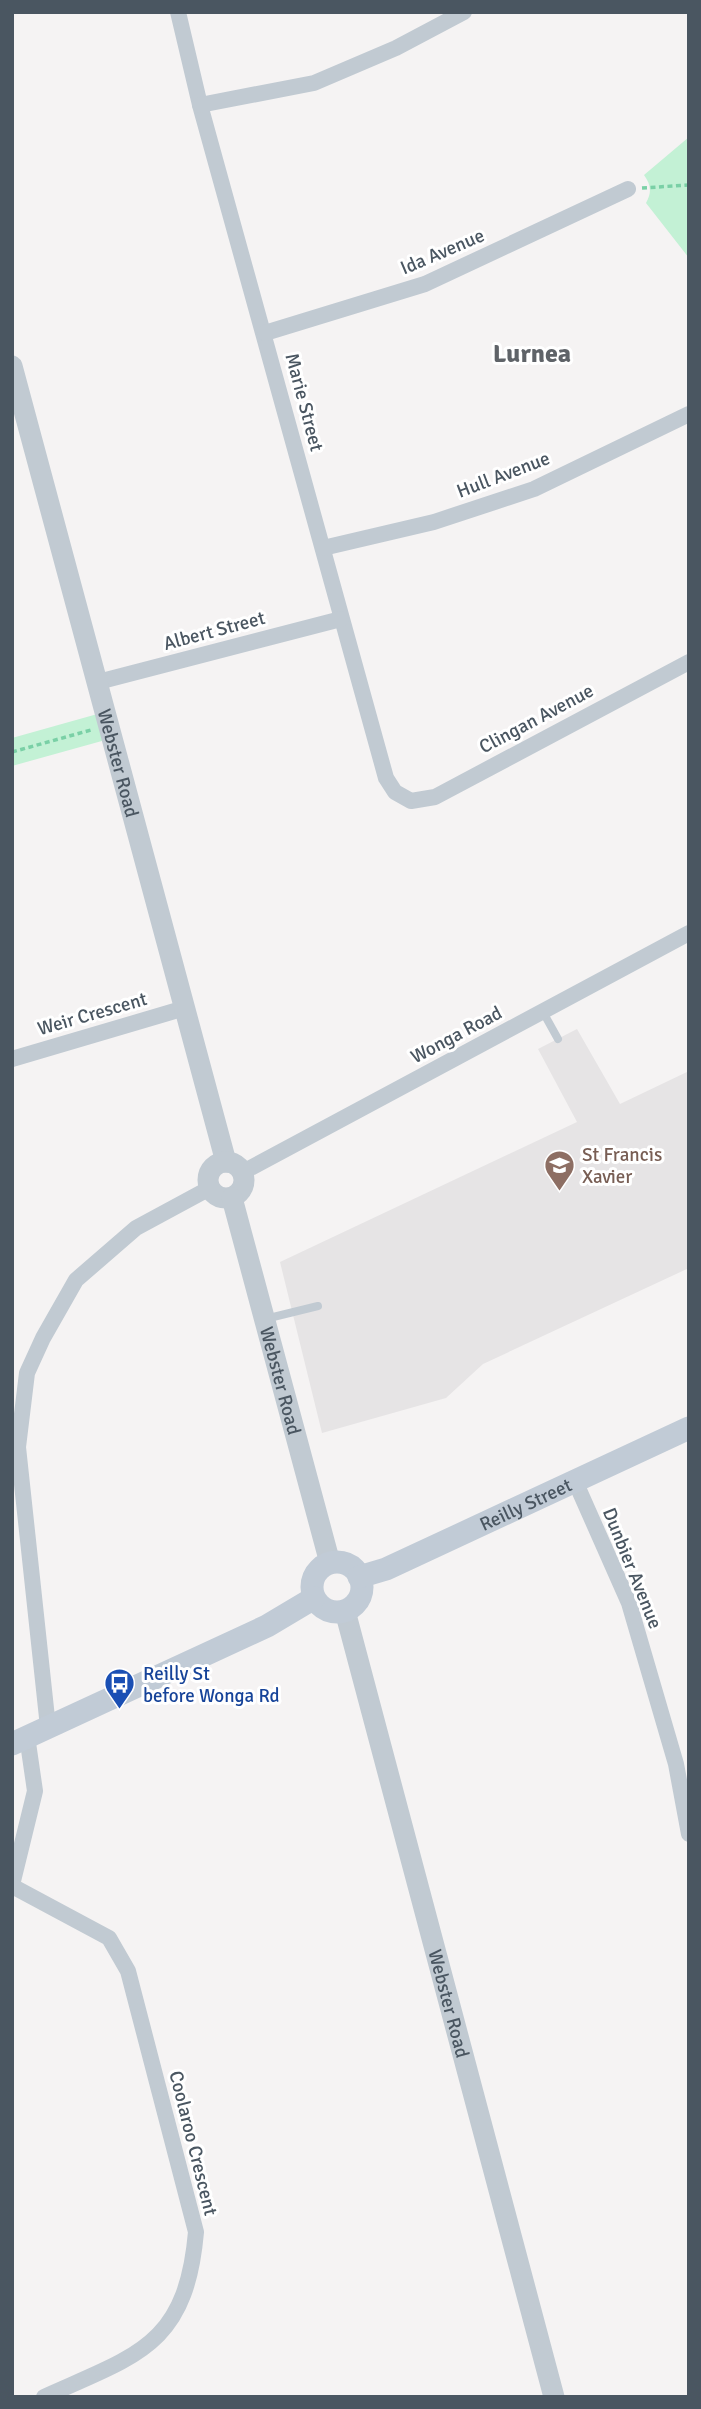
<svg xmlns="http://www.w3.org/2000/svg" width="701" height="2409" viewBox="0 0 701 2409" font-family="Signika,sans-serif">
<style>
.education{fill:#e6e4e5}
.green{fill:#c3f1d5}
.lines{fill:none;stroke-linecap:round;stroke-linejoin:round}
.path{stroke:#7ad0a6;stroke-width:3.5;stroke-dasharray:5 3.5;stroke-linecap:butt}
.service{stroke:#c1cad2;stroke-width:8}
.minor{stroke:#c1cad2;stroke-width:16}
.tertiary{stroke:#c1cad2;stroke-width:21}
.secondary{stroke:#c1cbd6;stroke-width:23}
.labels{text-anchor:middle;stroke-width:6;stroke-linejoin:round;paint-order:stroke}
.street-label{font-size:19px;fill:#4a5661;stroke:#fff}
.education-label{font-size:19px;fill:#785e54;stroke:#fff;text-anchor:start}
.transit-label{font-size:19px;fill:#164399;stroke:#fff;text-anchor:start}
.district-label{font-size:26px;font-weight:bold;fill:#5f6368;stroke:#fff}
</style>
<rect width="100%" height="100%" fill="#f5f3f3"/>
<path class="education" d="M577,1029L620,1104L689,1071V1268L483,1364L446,1398L322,1433L280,1262L577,1122L538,1049Z"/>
<g class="green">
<path d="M689,137V258L646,203C652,192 651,185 644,175Z"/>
<path d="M101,713L109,739L12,766V738Z"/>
</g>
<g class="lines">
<g class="path">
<path d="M642,188L689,185"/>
<path d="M12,752L91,730"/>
</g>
<g class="service">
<path d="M543,1012L558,1039"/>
<path d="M265,1319L318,1306"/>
</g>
<g class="minor">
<path d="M178,12L200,105L386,778L395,792L411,801L435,797L689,662"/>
<path d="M200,105L314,83L396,48L464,12"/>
<path d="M265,333L425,284L628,189"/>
<path d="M323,548L434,522L534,489L689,414"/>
<path d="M98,682L341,619"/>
<path d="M12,1059L185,1008"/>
<path d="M243,1172L689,933"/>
<path d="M575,1481L629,1603L676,1764L689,1834"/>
<path d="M48,1727L18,1447L27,1373L43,1338L76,1280L136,1228L210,1188"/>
<path d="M12,1885L35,1791L27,1736"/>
<path d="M12,1886L109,1938L128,1971L196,2232C186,2346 137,2355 44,2397"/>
</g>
<g class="tertiary">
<path id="s1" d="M12,366L226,1162"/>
<circle cx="226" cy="1180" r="18"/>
<path id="s2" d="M232,1198L330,1563"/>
<path id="s3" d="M345,1611L554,2397"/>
</g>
<g class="secondary">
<circle cx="337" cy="1587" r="25"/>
<path id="s4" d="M359,1577L386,1569L689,1428"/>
<path d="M12,1744L267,1626L314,1598"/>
</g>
</g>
<defs>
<symbol id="school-pin" viewBox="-11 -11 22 30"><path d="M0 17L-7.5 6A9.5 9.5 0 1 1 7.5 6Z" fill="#8d6e63" stroke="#fff"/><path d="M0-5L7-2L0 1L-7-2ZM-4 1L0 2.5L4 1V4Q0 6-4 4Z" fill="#fff"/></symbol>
<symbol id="bus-pin" viewBox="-11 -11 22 30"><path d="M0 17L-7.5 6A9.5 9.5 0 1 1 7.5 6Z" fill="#1a4fb4" stroke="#fff"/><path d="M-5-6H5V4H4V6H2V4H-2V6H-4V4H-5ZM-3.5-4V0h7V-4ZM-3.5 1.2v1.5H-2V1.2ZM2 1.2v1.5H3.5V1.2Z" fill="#fff"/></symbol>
</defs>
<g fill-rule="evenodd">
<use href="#school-pin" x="542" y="1148" width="35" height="47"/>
<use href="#bus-pin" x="102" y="1666" width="35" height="47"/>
</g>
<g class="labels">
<g class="street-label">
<text transform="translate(442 251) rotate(-23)" y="7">Ida Avenue</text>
<text transform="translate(305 402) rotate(75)" y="7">Marie Street</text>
<text transform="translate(503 474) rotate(-21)" y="7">Hull Avenue</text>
<text transform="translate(214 630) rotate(-15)" y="7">Albert Street</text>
<text transform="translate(536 718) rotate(-28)" y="7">Clingan Avenue</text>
<text dy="7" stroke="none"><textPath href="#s1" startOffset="411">Webster Road</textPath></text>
<text transform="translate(92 1013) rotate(-16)" y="7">Weir Crescent</text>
<text transform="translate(456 1034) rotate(-28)" y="7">Wonga Road</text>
<text dy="7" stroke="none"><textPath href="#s2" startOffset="189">Webster Road</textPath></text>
<text dy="7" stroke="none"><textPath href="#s4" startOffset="182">Reilly Street</textPath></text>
<text transform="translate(633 1568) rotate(68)" y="7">Dunbier Avenue</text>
<text dy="7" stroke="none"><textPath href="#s3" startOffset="406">Webster Road</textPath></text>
<text transform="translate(194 2143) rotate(76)" y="7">Coolaroo Crescent</text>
</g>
<g class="education-label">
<text x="582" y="1161">St Francis<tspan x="582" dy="22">Xavier</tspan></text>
</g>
<g class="transit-label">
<text x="143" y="1680">Reilly St<tspan x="143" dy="22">before Wonga Rd</tspan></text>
</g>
<g class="district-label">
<text x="532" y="362">Lurnea</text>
</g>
</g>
<rect width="701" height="2409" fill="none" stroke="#4a5661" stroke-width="28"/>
</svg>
